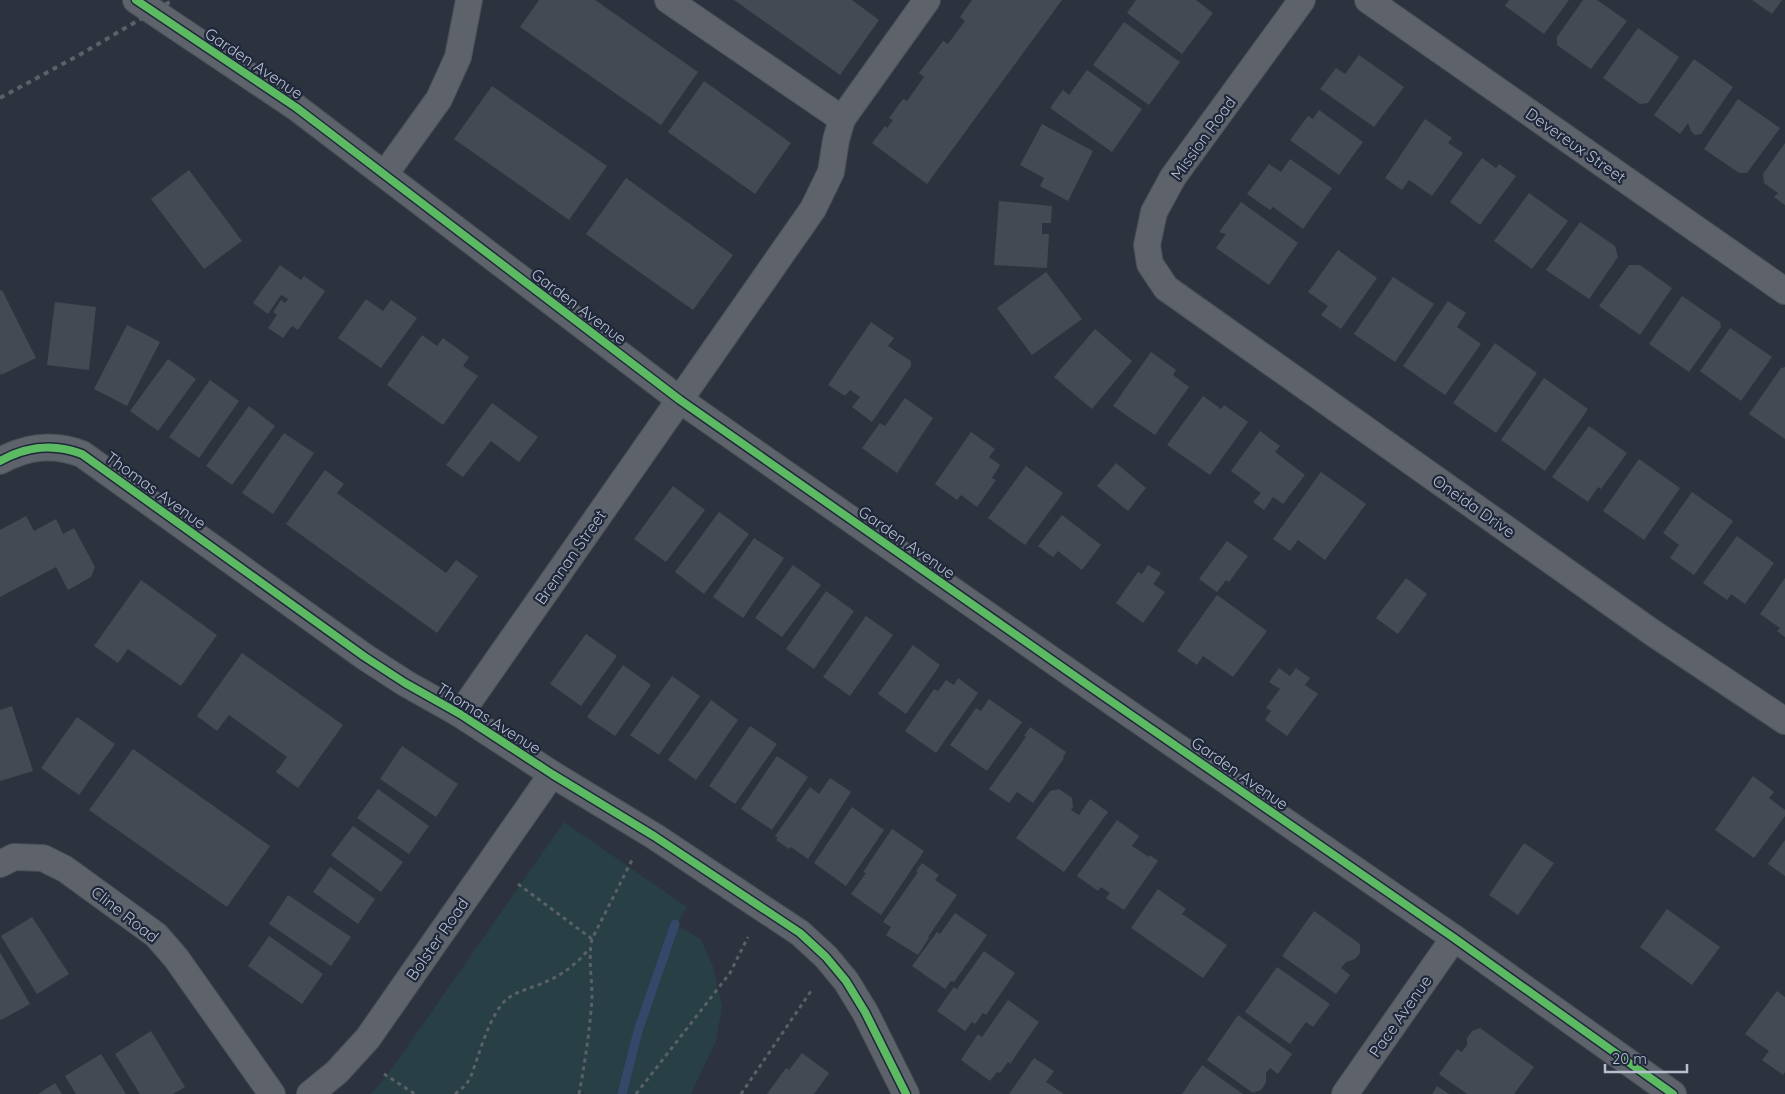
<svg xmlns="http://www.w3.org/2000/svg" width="1785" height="1094" viewBox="0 0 1785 1094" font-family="Quicksand,sans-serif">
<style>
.green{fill:#273f45}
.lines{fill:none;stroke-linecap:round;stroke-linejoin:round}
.stream{stroke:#35486a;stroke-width:9}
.building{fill:#444a53}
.minor-casing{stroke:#494e56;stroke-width:28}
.path{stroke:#5a6068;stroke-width:3;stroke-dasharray:4 4;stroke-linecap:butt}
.minor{stroke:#5d626b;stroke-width:26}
.rail{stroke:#5b6069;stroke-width:4;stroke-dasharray:5 5;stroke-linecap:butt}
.cycleway-casing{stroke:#1e283a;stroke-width:11}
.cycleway{stroke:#5cba63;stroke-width:8}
.labels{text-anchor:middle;stroke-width:4.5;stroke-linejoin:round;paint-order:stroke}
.street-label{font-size:16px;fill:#b7bece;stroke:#1e283a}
</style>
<rect width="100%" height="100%" fill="#2c333e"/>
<path class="green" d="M564,822L687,907L677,925L701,939L713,966L722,1007L716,1041L691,1094H584V1091L582,1094H370L384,1080Z"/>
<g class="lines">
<path class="stream" d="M622,1094L638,1031L675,924"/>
</g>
<g class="building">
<path d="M539,0H595L698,72L661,125L520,27Z"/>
<path d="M734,0H852L879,20L840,75Z"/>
<path d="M972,0H1062L927,184L872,143L885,126L887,128L893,120L889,118L903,99L907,101L924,77L919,73L943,41L948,44L965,21L960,17Z"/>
<path d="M1136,0H1196L1213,13L1182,54L1127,13Z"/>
<path d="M1509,0H1569L1544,34L1505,6Z"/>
<path d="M1583,0H1597L1627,21L1591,69L1557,45V37Z"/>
<path d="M1752,0H1782L1772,14Z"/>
<path d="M1124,22L1180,62L1149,105L1093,65Z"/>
<path d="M1638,28L1679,57L1648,103L1640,104L1603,78Z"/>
<path d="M1359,55L1404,87L1374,127L1320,89L1336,68L1345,74Z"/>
<path d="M1694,59L1733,87L1701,134L1695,135L1691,131L1688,123L1680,134L1654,115Z"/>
<path d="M1087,70L1142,109L1112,152L1050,108L1063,90L1069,95Z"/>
<path d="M704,81L791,143L755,194L668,132Z"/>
<path d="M492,86L607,166L569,220L454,139Z"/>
<path d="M1738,99L1780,128L1747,173H1739L1704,149Z"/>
<path d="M1319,110L1363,142L1339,175L1290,140L1308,116L1313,119Z"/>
<path d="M1425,119L1452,138L1448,143L1463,153L1432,196L1409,180L1402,190L1385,178Z"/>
<path d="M1042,124L1093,151L1068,201L1040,186L1044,178L1020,165Z"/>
<path d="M1785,143V205L1774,197L1778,193L1764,183L1763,174Z"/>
<path d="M1482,158L1496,168L1499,164L1516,176L1480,225L1450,202Z"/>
<path d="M1290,159L1332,188L1303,229L1273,207L1270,210L1247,194L1269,164L1281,172Z"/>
<path d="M189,170L242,241L204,269L151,199Z"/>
<path d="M626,178L733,255L693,310L586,234Z"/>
<path d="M1529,193L1568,221L1532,269L1494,241Z"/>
<path d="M999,201L1052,206L1051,223H1042V234H1049L1047,268L994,265Z"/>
<path d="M1241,202L1298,243L1269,285L1216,248L1226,234L1219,232Z"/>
<path d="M1580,222L1615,246L1618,257L1589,299L1546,270Z"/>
<path d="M1338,250L1377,278L1341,329L1321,315L1328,306L1308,292Z"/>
<path d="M280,265L301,280L304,276L325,291L298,330L292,326L283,338L268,328L277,315L273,312L281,300L285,303L288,299L281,295L268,314L253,303Z"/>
<path d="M1629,265H1640L1672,288L1640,335L1599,306Z"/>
<path d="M1046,272L1082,319L1032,355L997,308Z"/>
<path d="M1393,277L1434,304L1395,362L1354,334Z"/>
<path d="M2,290L36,358L1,375L0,372V291Z"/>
<path d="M1682,296L1720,322L1721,327L1689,372L1649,344Z"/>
<path d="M366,299L383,311L391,300L417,318L381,368L338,338Z"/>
<path d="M1448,301L1466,313L1457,327L1481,344L1445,395L1403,366Z"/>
<path d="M55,302L96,307L89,370L47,365Z"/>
<path d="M871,322L894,338L888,346L911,361V366L872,422L852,407L860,397L850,390L845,396L828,385Z"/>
<path d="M127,325L160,342L127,406L94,389Z"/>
<path d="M1730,328L1772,357L1741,401L1700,371Z"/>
<path d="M1095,329L1132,361L1092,409L1054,377Z"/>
<path d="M422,335L437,346L443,338L469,357L463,366L478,376L443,425L387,385Z"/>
<path d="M1495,343L1537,373L1496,433L1453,403Z"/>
<path d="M1151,352L1176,370L1173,375L1189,387L1155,435L1113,406Z"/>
<path d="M168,359L196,379L158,431L130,411Z"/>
<path d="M1785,367V439L1749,414L1781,368Z"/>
<path d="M1544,378L1588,409L1545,471L1501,440Z"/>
<path d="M210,380L239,401L199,458L169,437Z"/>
<path d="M1203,396L1221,409L1224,405L1248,422L1210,475L1167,445Z"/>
<path d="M905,398L933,418L897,473L862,448L880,423L885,426Z"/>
<path d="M492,403L538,437L519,462L491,441L463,477L446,465Z"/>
<path d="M249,406L275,426L232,485L206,466Z"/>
<path d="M1589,426L1627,453L1601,489L1598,487L1588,502L1552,477Z"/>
<path d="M1260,431L1280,446L1275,452L1305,475L1283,504L1273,497L1264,510L1253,502L1261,493L1231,471Z"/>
<path d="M971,432L995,449L989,457L1000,465L992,478L996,480L977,507L961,495L957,500L935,484Z"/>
<path d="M284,433L314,453L273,514L242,493Z"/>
<path d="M1639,459L1680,488L1644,540L1603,511Z"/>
<path d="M1116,463L1146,488L1128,511L1097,486Z"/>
<path d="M1026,466L1063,493L1025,545L988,518Z"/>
<path d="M325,470L344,484L337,493L446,573L456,560L478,576L437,633L286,524Z"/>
<path d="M1321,472L1366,504L1325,560L1298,540L1290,551L1273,539Z"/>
<path d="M673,486L705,510L666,562L634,539Z"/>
<path d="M1692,492L1733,521L1694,575L1670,558L1679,545L1663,533Z"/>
<path d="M719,512L749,534L704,594L675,572Z"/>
<path d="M1062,515L1101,545L1082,570L1058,551L1053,557L1038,546Z"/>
<path d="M26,516L34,531L56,519L63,534L74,528L95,567L91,577L68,590L56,567L0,597V530Z"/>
<path d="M1737,536L1774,563L1745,604L1731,594L1727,600L1703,583Z"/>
<path d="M754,538L784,558L743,618L713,597Z"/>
<path d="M1227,541L1248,556L1229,582L1226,580L1217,592L1199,579Z"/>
<path d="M793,565L821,585L782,637L755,618Z"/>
<path d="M1148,565L1161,573L1153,584L1165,592L1143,623L1116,603L1138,572L1142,574Z"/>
<path d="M1406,578L1427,594L1398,634L1376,618Z"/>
<path d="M1785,578V637L1777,631L1780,628L1760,614Z"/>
<path d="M141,580L217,635L181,686L128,649L118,663L94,646Z"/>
<path d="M826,591L854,611L814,669L786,649Z"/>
<path d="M1217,595L1267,631L1233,677L1203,656L1197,665L1177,651Z"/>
<path d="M866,616L893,635L850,696L823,677Z"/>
<path d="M586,634L617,656L581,706L550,684Z"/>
<path d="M913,645L940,665L906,714L878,694Z"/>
<path d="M242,653L343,725L298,788L276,772L287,757L229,715L217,731L197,716Z"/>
<path d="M623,665L651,685L615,736L587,717Z"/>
<path d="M1279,668L1290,676L1296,668L1310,678L1305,685L1318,694L1287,736L1265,720L1271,711L1266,708L1280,689L1269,682Z"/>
<path d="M672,676L700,696L659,755L630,735Z"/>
<path d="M958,678L978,693L936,753L905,731L934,689L938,691L946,680L954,685Z"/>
<path d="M989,699L1022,722L987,771L950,745L976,708L981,711Z"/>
<path d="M711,700L738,720L696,780L668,760Z"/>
<path d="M12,706L33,771L0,781V710Z"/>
<path d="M77,717L115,744L79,795L41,768Z"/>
<path d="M750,726L777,744L735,804L709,786Z"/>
<path d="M1030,727L1066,752L1063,757L1064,758L1033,803L1017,792L1009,803L989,789L1026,737L1024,736Z"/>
<path d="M402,746L458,784L436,817L380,779Z"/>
<path d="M133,749L270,846L227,907L89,810Z"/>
<path d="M777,756L808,777L772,830L741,809Z"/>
<path d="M1753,776L1774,792L1769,798L1785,810V816L1754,858L1715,830Z"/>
<path d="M830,778L851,792L808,859L791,847L789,849L776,840L778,838L775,836L810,787L819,794Z"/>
<path d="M378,789L429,826L409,854L357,818Z"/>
<path d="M1059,789L1072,798L1073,807L1071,810L1079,815L1090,799L1108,812L1064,872L1016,838L1050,791Z"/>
<path d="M852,807L884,830L846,886L814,863Z"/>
<path d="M1117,820L1139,836L1132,846L1149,857L1150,855L1158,861L1124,910L1106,898L1110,893L1101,887L1098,891L1077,876Z"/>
<path d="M353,826L403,862L381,892L331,855Z"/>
<path d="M892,829L924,851L881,915L851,894L866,873L863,872Z"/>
<path d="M1785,840V876L1768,864Z"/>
<path d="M1524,843L1554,863L1518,915L1489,895Z"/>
<path d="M922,863L939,875L935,880L957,895L928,937L929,938L918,955L886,935L891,927L883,922L918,872L916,871Z"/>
<path d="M330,867L375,899L358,924L313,892Z"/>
<path d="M1158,889L1186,909L1182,914L1227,945L1203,978L1131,928Z"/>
<path d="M288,895L351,937L331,966L269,924Z"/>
<path d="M1667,909L1720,947L1692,985L1640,947Z"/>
<path d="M1314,911L1360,944V953L1355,959L1346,962L1341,968L1350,975L1336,994L1282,956Z"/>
<path d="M955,913L987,935L954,982L951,981L945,989L912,966L937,932L940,934Z"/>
<path d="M32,917L69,974L37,994L1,936Z"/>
<path d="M269,936L323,974L302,1004L248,966Z"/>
<path d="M984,951L1015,973L986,1015L983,1013L975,1024L972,1022L965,1031L937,1011L954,987L957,989Z"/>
<path d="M0,952L30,1004L1,1020L0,1019Z"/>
<path d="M1277,967L1330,1004L1313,1027L1306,1022L1290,1044L1245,1012Z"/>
<path d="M1777,991L1785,997V1072L1783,1075L1762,1060L1769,1051L1745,1034Z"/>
<path d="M1008,1000L1039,1022L1010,1064L1008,1062L1000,1073L997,1072L990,1081L961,1060L978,1034L982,1037Z"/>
<path d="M1238,1015L1292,1054L1278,1074L1270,1068L1266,1073V1083L1261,1090L1253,1093L1207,1060Z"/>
<path d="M1480,1028L1534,1067L1514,1094H1467L1439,1074L1457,1049L1462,1052L1467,1045V1038L1472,1031Z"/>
<path d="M151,1031L185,1087L173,1094H140L115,1054Z"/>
<path d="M802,1053L829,1073L814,1094H767L786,1068L789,1070Z"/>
<path d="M101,1054L126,1094H76L65,1076Z"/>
<path d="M1034,1058L1054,1071L1046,1082L1064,1094H1009Z"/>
<path d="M1202,1065L1243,1094H1182Z"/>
<path d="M55,1083L62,1094H38Z"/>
<path d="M1437,1086L1449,1094H1432Z"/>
</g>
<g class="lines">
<defs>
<g id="minor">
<path d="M136,0L297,108L680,400L1092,688L1454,938L1673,1094"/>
<path d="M668,0L842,119"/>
<path d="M1302,0L1173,177L1154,212L1147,245L1150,264L1166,288L1653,633L1785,721"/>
<path d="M1368,0L1785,291"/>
<path d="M385,174L439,99L458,57L469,0"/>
<path d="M0,461C27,446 53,443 82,454L365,657L405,683L460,714L552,774L654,836L800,933L826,957L846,981L865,1012L906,1094"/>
<path d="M460,714L813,209L831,172L836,140L842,119L927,0"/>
<path d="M0,864L14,857L43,858L65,869L156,935L176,958L272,1094"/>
<path d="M310,1094L337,1072L368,1038L552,774"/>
<path d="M1345,1094L1454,938"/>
</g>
</defs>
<use href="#minor" class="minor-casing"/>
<g class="path">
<path d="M518,884L592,939"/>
<path d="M384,1074L415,1094"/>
<path d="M455,1094L466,1085L471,1076C479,1055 490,1013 507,999C516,992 525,990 535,986C558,978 574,967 589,949"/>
<path d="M579,1094C585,1062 590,1030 592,997C592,978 588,958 592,939L632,860"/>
<path d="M636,1094L730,973L748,937"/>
<path d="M741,1094L811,991"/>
</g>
<use href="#minor" class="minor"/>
<path class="rail" d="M0,98L81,54L173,0"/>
<defs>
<g id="cycleway">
<path d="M136,0L297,108L680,400L1092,688L1454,938L1673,1094"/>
<path d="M0,461C27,446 53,443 82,454L365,657L405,683L460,714L552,774L654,836L800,933L826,957L846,981L865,1012L906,1094"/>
</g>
</defs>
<use href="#cycleway" class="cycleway-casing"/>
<use href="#cycleway" class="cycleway"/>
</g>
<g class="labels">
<g class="street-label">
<text transform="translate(254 63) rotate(34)" y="6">Garden Avenue</text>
<text transform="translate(1203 138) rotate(-54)" y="6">Mission Road</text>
<text transform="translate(1576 145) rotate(35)" y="6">Devereux Street</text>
<text transform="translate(579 306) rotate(37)" y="6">Garden Avenue</text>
<text transform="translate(156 490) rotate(36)" y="6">Thomas Avenue</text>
<text transform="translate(1474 506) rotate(35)" y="6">Oneida Drive</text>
<text transform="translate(907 542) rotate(35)" y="6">Garden Avenue</text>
<text transform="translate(570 557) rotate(-55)" y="6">Brennan Street</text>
<text transform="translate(489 718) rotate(32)" y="6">Thomas Avenue</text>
<text transform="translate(1240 773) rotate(35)" y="6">Garden Avenue</text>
<text transform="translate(125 914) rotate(38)" y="6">Cline Road</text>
<text transform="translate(437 939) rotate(-55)" y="6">Bolster Road</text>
<text transform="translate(1400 1016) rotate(-55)" y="6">Pace Avenue</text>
</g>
</g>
<path d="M1605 1064v8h82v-8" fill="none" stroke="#b7bece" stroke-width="2.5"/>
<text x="1612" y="1064" font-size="15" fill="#b7bece" stroke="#1e283a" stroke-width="4" paint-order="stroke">20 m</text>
</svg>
